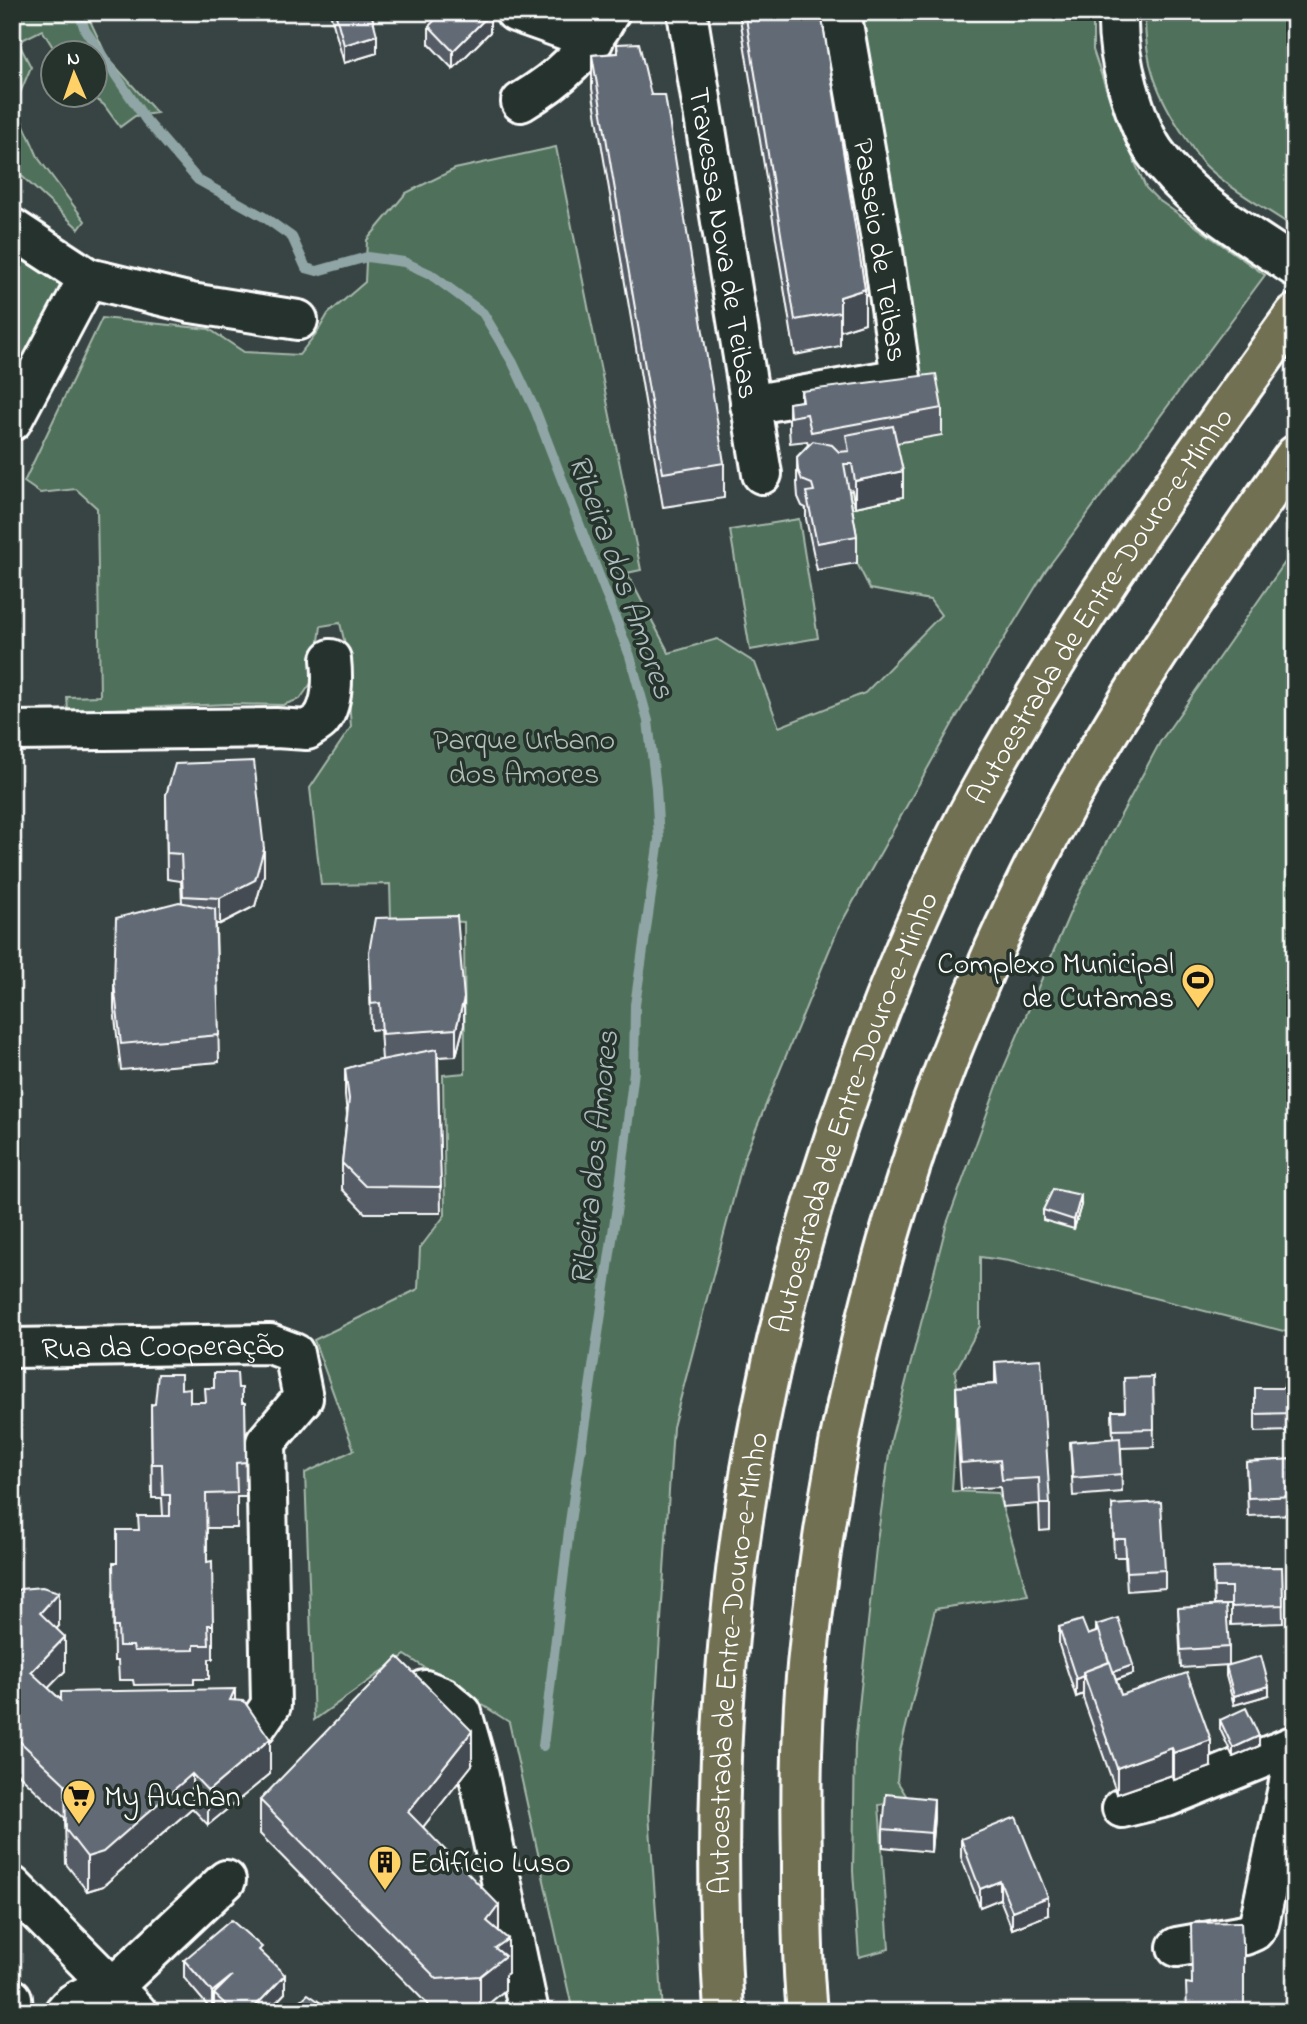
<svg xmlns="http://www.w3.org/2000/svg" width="1307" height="2024" viewBox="0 0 1307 2024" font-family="'Indie Flower',sans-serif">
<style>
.green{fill:#4f705a;stroke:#a7b8ac;stroke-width:2}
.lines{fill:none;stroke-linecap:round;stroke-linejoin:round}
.stream{stroke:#90a6a6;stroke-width:10}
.minor-casing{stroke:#fff;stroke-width:44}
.highway-casing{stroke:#fff;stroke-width:44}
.minor{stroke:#26332d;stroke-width:38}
.highway{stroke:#716f52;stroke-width:38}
.wall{fill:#545c65;stroke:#fff;stroke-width:2}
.shaded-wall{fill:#454b52;stroke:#fff;stroke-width:2}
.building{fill:#626b75;stroke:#fff;stroke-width:2}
.labels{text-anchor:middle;stroke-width:7;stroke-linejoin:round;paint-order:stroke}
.street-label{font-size:30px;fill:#fff;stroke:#26332d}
.park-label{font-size:30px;fill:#b0bfb5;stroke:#26332d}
.poi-label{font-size:30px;fill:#fff;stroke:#26332d;text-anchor:start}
.water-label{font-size:32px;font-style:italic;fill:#acbcbc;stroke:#26332d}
</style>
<rect width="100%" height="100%" fill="#384443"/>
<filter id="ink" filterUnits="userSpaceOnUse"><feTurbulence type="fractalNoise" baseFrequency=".0143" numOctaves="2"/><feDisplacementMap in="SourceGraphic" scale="14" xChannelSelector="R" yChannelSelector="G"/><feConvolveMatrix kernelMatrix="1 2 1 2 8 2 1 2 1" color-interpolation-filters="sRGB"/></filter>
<g filter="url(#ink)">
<g class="green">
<path d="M12,12H86L107,57L157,113L135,116L120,127L104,105L91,95L94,94V52H56L42,30L18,42L31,67L15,105L39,159L85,221L79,229L12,167Z"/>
<path d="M852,12H1093V50L1117,121L1146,188L1157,199L1265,275L1046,570L954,721L838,929L744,1158L673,1427L649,1813L663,2012H573L509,1722L405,1655L314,1720L305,1473L354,1450L314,1340L418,1289L420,1248L445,1215L443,1075L465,1073L464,922L391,918L390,884L321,885L310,788L351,727L345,644L340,623L321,626L314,679L300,699L283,705L228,704L68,711L67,697L100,696L97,508L76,489L40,493L24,482L102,318L209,329L244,352L299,355L318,331L328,314L365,282L367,240L406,193L455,169L556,147L641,570L627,573L669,653L717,639L755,663L779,727L865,693L941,615L930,600L870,589L857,563L844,491L852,490L856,507L893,453L918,403Z"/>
<path d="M1145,12H1295V219L1290,225C1262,206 1228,188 1203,163C1196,156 1191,145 1185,137C1157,95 1144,63 1145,12Z"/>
<path d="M12,254L63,285L12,382Z"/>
<path d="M799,519L818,638L750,650L730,530Z"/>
<path d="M1295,548V1334L1009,1261L980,1257V1326L955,1372L958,1391L952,1491L998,1493L1028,1595L935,1609L900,1751L897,1781L909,1800L879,1805L889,1949L859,1957L853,1871L855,1744L876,1548L891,1440L946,1226L1004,1067L1075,901L1160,742Z"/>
</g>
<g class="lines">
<path class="stream" d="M79,12L85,30L146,120L198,180L264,217L292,237L306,268L317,271L367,257L404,262L430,274L483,313L513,363L536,412L630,656L648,721L656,788L659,839L635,1005L634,1071L620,1186L570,1522L543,1746"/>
<defs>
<g id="minor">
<path d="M515,12L594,40"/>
<path id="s1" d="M687,12L762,474"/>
<path d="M1118,12C1117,38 1121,62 1128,87C1134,108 1142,133 1154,151C1188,201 1246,233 1295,267"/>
<path d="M521,102C561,78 587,53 610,12"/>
<path d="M12,228L88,278L12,421"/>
<path d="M88,278L191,303L298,320"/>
<path d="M750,405L901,378L883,251L841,12"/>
<path d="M12,731L276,728L307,730C311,727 317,724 321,720C333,705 333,678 331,659"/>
<path id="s2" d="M12,1348L270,1344L294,1353L303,1398L266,1442L271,1705L253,1731"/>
<path d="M425,1690L443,1697L462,1713L476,1762L529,2012"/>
<path d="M1122,1808L1167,1797L1295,1745"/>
<path d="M12,1886L137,2012"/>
<path d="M1177,1947L1245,1935L1254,1931L1259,1924L1295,1754"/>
<path d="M112,1988L226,1880"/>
<path d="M12,1998L13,2012"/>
<path d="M64,2012C75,1997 95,1992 112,1988"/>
</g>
<g id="highway">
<path id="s3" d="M724,2012C704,1686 744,1385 855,1078C890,980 930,882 980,791C1073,623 1183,469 1295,314"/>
<path d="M807,2012C802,1962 802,1911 802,1861C801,1816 801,1771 803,1727C805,1668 813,1609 821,1552C855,1314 926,1080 1034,866C1108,720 1201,588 1295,455"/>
</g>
</defs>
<use href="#minor" class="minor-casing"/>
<use href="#highway" class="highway-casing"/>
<use href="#minor" class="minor"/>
<use href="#highway" class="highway"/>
</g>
<g class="wall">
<path d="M330,12H371L377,53L344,63Z"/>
<path d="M739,12H821L865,323L840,331V346L795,355Z"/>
<path d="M429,26L490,32L453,69L429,44Z"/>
<path d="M617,44L724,463V498L663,507L592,89V55L617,53Z"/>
<path d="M801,391L942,408V435L896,443L903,497L855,507L852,490L849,491L857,536V563L817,570L806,519V508L802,506L798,497L797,483V457L808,445L807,441L790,443L789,429V403L801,401Z"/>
<path d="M166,795L264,875L255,906L220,924H216L219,1062L121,1070L114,1009V983L182,903L181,881L167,879Z"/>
<path d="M369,952L464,1025L456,1056L438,1057L441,1213H365L342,1189V1163L347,1114L345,1096V1069L382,1060L380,1029L371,1030Z"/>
<path d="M1081,1205L1074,1229L1043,1220V1210Z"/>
<path d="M995,1362L1050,1504V1530L1040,1531L1039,1504L1002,1507L1000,1487L961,1489L956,1413V1387L995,1384Z"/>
<path d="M1295,1362V1431L1255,1432V1388H1284Z"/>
<path d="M1153,1377L1154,1447L1121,1448L1122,1492L1073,1496L1070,1442L1113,1439L1112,1411H1124Z"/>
<path d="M238,1388L242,1403H245L246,1497H237V1528H207V1562L213,1625V1659H209V1679H194V1684L134,1685L133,1680H119L118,1661H114L113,1597L117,1563L138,1530L163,1516L162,1498H152L151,1405L155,1404L181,1389L190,1402H205Z"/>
<path d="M1295,1459V1514L1248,1516L1246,1462Z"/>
<path d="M1112,1505L1165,1570V1588L1127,1591L1125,1557H1114Z"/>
<path d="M1282,1567L1283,1623L1231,1625V1605H1214L1213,1568Z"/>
<path d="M12,1594L59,1626L56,1629L65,1671L48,1688L61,1700H235L270,1774L208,1825L192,1808L103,1886L87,1891L66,1864L65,1818L12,1768Z"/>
<path d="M1178,1608L1229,1647V1665L1181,1668Z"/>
<path d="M1096,1625L1133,1674L1116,1680L1121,1695L1211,1767L1174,1780L1172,1775L1117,1794L1083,1698V1694L1076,1697L1059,1645V1627L1088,1635L1096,1632Z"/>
<path d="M1226,1666L1269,1695L1234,1705L1226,1676Z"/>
<path d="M1220,1720L1259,1746L1233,1757L1220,1729Z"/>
<path d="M472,1765L423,1827L499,1931L508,1973L505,1975V1990L480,2011L435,2012L260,1834V1800Z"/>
<path d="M934,1817L931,1852L883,1847V1829Z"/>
<path d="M961,1839L1048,1915L1012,1929L1000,1899L980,1907L961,1857Z"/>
<path d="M262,1953L285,1993L267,2012H214V2009L212,2011L184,1978V1960Z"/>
</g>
<g class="shaded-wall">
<path d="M490,14V32L453,69V51Z"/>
<path d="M377,35V53L344,63V45Z"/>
<path d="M865,289V323L840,331V297Z"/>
<path d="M903,471V497L855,507V481Z"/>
<path d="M264,849V875L255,906L220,924V898Z"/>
<path d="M464,998V1025L456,1056V1029Z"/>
<path d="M1081,1195V1205L1074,1229V1220Z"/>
<path d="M59,1592V1626L40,1648V1613Z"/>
<path d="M65,1637V1671L31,1706V1672Z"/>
<path d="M1133,1665V1674L1112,1681V1672Z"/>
<path d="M1083,1676V1694L1076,1697V1679Z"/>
<path d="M1269,1686V1695L1234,1705V1696Z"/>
<path d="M235,1689V1723L230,1700Z"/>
<path d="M472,1731V1765L408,1846V1812Z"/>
<path d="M1259,1736V1746L1233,1757V1748Z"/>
<path d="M270,1739V1774L208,1825V1791Z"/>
<path d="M1211,1740V1767L1174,1780V1753Z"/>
<path d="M1172,1748V1775L1117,1794V1768Z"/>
<path d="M192,1774V1808L103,1886L87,1891V1857Z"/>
<path d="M934,1799V1817L931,1852V1833Z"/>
<path d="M1000,1881V1899L980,1907V1889Z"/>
<path d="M1048,1897V1915L1012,1929V1911Z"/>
<path d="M499,1905V1939L487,1921Z"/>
<path d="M508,1939V1973L505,1975V1990L480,2011V1976L495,1948Z"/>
<path d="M285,1975V1993L267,2012H250Z"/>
<path d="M232,1976L214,1994V2009L212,2011V1992Z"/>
</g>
<g class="building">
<path d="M335,12H371L377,35L344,45Z"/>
<path d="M443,12H488L490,14L453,51L429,26Z"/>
<path d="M745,12H821L865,289L840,297V312L795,320Z"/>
<path d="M639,43L651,95H665L724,463L663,473L592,55L618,53L617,44Z"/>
<path d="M936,374L942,408L811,432L807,414L790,417L789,403L803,401L801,391Z"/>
<path d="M893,426L903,471L855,481L852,464H844L857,536L817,543L806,492L814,491L812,484L802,480L798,470L797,457L813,441L832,445L839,452L849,451L846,435Z"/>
<path d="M254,761L264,849L255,880L220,898L183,896L181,854L167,853L166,795L175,764Z"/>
<path d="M179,902L215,909L219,1035L121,1044L114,983L116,918Z"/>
<path d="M457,916L464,998L456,1029L382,1034L380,1003L371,1004L369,952L375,918Z"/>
<path d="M437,1049L441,1187L365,1186L342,1163L349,1099L345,1069L361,1064Z"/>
<path d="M1053,1189L1081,1195L1074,1220L1043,1210Z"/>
<path d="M1041,1359L1050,1504H1040L1039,1478L1002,1480L1000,1460L961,1463L956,1387L997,1384L995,1362Z"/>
<path d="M1288,1361L1295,1362V1388H1284Z"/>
<path d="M214,1373H237L238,1388H242V1403H245L246,1462L236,1463L237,1493L206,1494L207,1562L212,1561L213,1625H208L209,1645H194V1650L134,1651L133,1646H119L118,1627H114L113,1563H117V1530H139L138,1516H170V1495H163L162,1464H152L151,1405L155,1404L158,1374H181V1389L190,1388V1402H206L205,1388H214Z"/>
<path d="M1153,1377L1154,1429L1113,1430L1112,1411H1125L1124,1378Z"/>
<path d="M1255,1388H1295V1413L1255,1414Z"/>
<path d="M1120,1438L1122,1474L1073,1478L1070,1442Z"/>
<path d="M1295,1459V1496L1248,1498L1246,1462Z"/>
<path d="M1161,1502L1165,1570L1127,1572L1125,1539H1114L1112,1505Z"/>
<path d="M1282,1567L1283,1605L1231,1607V1587H1214L1213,1568Z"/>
<path d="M42,1587L59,1592L40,1613L65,1637L31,1672L61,1700V1692L235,1689L230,1700L244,1701L270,1739L208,1791L192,1774L103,1852L87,1857L66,1830L65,1784L12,1734V1594L20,1589Z"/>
<path d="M1226,1605L1229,1647L1181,1650L1178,1608Z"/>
<path d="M1118,1618L1133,1665L1113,1672L1096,1625Z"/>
<path d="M1082,1620L1088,1635L1099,1631L1109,1662L1083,1672V1676L1076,1679L1059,1627Z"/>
<path d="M1261,1656L1269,1686L1234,1696L1226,1666Z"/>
<path d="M398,1657L472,1731L408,1812L499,1905L487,1921L508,1939L495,1948L505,1956L480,1976L437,1979L260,1800Z"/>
<path d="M1110,1662L1121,1695L1187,1673L1211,1740L1174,1753L1172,1748L1117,1768L1083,1672Z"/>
<path d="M1246,1708L1259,1736L1233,1748L1220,1720Z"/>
<path d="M886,1794L934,1799L931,1833L883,1829Z"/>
<path d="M1016,1817L1048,1897L1012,1911L1000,1881L980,1889L961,1839Z"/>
<path d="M231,1920L262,1947L259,1950L285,1975L250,2012H234L214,1994L232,1976L212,1992L184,1960Z"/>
<path d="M1241,1922L1242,1943L1244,1944V2012H1187L1186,1983L1192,1984L1191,1923Z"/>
<path d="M308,1994L334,2012H288Z"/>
</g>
</g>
<defs>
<symbol id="stadium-pin" viewBox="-11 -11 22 30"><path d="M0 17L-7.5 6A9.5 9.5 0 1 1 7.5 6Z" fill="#ffd166" stroke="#26332d"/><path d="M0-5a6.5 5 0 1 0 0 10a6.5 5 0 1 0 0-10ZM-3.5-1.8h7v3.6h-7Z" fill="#111"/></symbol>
<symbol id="supermarket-pin" viewBox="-11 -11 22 30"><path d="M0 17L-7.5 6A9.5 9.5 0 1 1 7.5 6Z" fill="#ffd166" stroke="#26332d"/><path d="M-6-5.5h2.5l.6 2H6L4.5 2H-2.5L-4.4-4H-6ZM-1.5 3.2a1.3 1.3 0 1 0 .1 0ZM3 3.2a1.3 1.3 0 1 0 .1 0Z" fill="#111"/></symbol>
<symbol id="building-pin" viewBox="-11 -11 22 30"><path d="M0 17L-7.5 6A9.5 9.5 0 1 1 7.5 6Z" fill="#ffd166" stroke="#26332d"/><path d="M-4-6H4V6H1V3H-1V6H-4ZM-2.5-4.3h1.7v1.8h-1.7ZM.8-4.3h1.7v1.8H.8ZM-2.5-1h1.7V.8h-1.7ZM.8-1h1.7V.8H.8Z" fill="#111"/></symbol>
</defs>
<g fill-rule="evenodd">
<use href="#stadium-pin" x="1179" y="961" width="38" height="52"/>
<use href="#supermarket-pin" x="60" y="1777" width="38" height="52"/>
<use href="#building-pin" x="366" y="1843" width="38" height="52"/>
</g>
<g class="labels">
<g class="street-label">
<text dy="10" stroke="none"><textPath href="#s1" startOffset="234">Travessa Nova de Teibas</textPath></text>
<text transform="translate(881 250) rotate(81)" y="10">Passeio de Teibas</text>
<text dy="10" stroke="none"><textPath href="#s3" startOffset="1484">Autoestrada de Entre-Douro-e-Minho</textPath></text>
<text dy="10" stroke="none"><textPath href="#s3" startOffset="917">Autoestrada de Entre-Douro-e-Minho</textPath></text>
<text dy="10" stroke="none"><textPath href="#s2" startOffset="152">Rua da Cooperação</textPath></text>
<text dy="10" stroke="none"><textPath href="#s3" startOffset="350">Autoestrada de Entre-Douro-e-Minho</textPath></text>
</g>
<g class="park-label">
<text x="524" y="749">Parque Urbano<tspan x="524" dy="34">dos Amores</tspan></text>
</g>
<g class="poi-label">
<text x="1174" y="973" text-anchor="end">Complexo Municipal<tspan x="1174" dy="34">de Cutamas</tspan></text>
<text x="104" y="1806">My Auchan</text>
<text x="410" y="1872">Edifício Luso</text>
</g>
<g class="water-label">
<text transform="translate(623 576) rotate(70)" y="11">Ribeira dos Amores</text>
<text transform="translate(593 1158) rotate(-84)" y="11">Ribeira dos Amores</text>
</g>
</g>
<rect width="1307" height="2024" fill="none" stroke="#26332d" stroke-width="42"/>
<rect x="21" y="21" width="1265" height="1982" fill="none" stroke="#fff" stroke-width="2.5" filter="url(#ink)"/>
<g transform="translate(74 74) rotate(358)"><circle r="33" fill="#26332d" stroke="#7d8581" stroke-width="2"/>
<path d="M0-5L12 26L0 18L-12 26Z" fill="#ffd166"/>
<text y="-10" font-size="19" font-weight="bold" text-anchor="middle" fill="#ffffff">N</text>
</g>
</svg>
